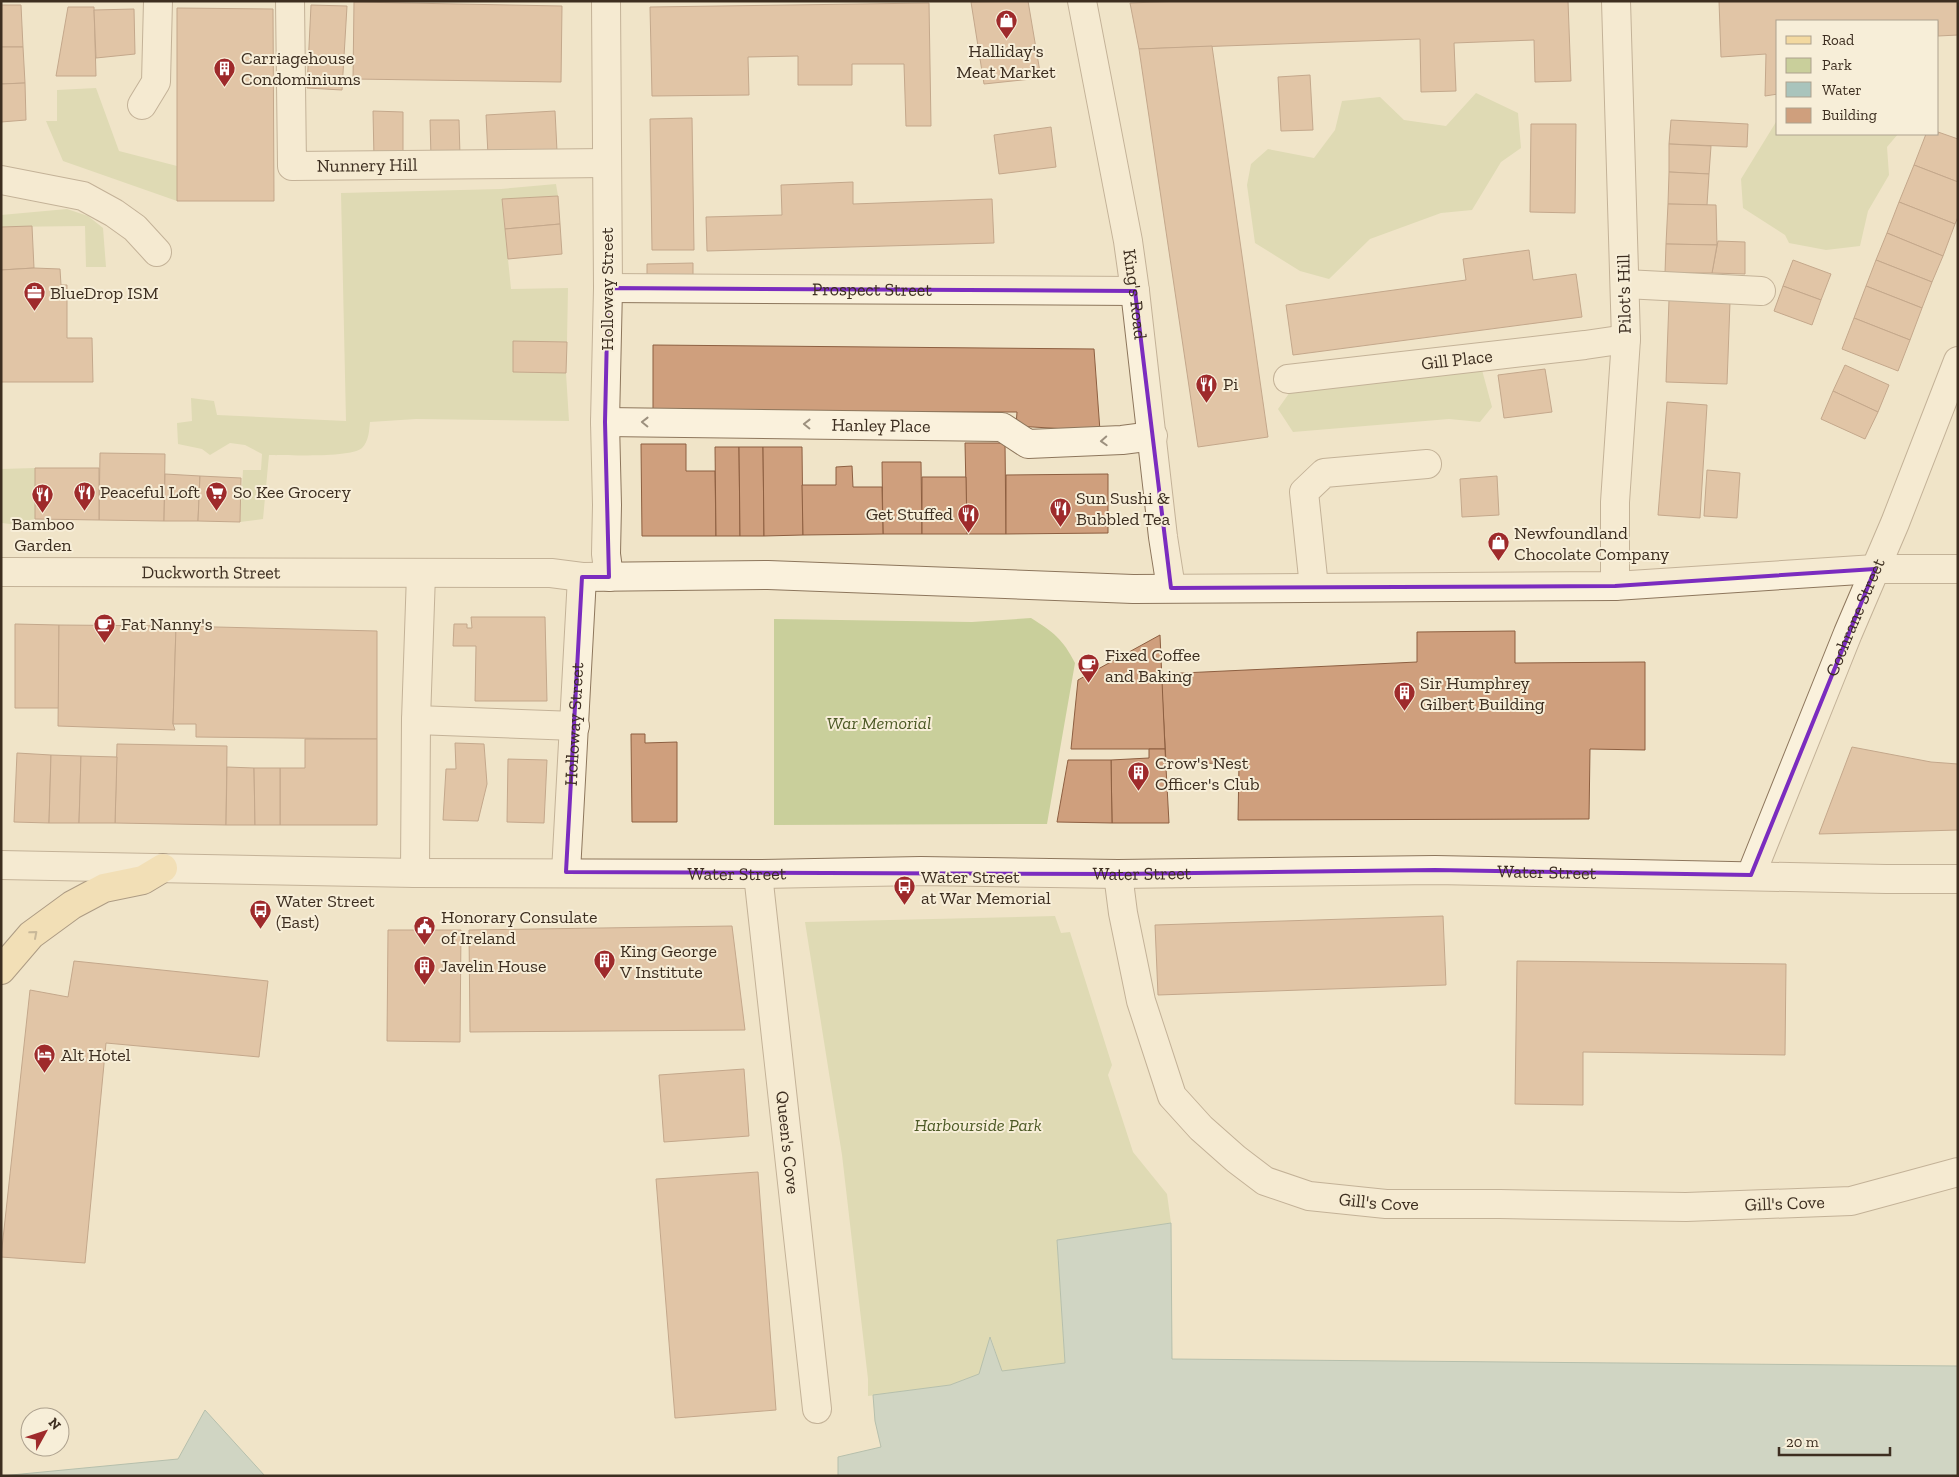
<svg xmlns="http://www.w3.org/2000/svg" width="1959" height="1477" viewBox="0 0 1959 1477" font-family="'Zilla Slab',serif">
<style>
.green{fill:#c9cf9b}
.water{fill:#a9c4bc;stroke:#6f938a}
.building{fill:#cf9f7d;stroke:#8d5f41}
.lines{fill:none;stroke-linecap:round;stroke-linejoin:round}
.minor-casing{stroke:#8d765c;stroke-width:30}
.major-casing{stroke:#5b4430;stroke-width:30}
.minor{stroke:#faf1dc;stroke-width:28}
.major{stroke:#f3d9a0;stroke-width:28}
.oneway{stroke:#9c907e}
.oneway2{stroke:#988460}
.marked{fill:none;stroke:#7b2cbf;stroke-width:4;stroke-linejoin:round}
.labels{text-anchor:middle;stroke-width:4;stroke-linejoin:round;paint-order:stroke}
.poi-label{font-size:18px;fill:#3d2e20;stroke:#f7eed8;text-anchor:start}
.street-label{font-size:18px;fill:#3d2e20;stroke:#f7eed8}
.park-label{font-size:18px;font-style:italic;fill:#4d5a26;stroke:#f7eed8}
</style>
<rect width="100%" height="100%" fill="#f0e4c8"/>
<g class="green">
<path d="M96,88L119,151L177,166V201L63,161L46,121H57V90Z"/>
<path d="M1476,93L1518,113L1521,148L1501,162L1472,210L1441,213L1370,239L1329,279L1300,271L1255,243L1247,185L1251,164L1268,149L1314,158L1335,130L1342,101L1380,97L1404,120L1446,126Z"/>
<path d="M1778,121V134H1898L1887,147L1889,175L1868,211L1860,246L1826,250L1789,243L1785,235L1743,208L1741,179L1776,122Z"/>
<path d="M556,184L558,196L502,200L511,289L568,288L567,342L513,341V372L566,373L569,421L416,419L370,422C369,430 369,441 362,448C352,458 286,455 269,455L263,519L240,522L243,470H261L262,454L245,445L230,443L210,455L202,449L178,444L177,423L192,421L191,398L214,401L217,415L346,421L341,193L501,189Z"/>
<path d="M67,209L88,216L103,228L106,267H86L85,226L1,227V215Z"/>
<path d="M1482,370L1492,407L1480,422L1449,419L1293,432L1278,409L1290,392Z"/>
<path d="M35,468V519L10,524L2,523L1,469Z"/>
<path d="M1031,618C1053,632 1063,639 1075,663L1047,824L774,825V619L972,622Z"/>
<path d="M1055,916L1061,933L1070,932L1112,1065L1108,1075L1133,1152L1167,1194L1171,1223L1057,1240L1065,1363L1002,1371L991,1338L979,1374L950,1385L868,1396V1379L842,1155L805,922Z"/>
</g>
<g class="water">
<path d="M1171,1223L1172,1359L1958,1366V1476H838V1457L881,1447L875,1421L873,1395L950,1385L979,1374L990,1337L1002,1371L1065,1363L1057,1240Z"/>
<path d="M205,1410L265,1476H1L178,1459Z"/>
</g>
<g class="building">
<path d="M1028,1L1041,78L984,84L971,2Z"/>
<path d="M1182,1H1568L1571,81L1535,82L1534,40L1454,43L1456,91L1421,92L1420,39L1139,49L1130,3Z"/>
<path d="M1719,1H1958V35L1938,36V21H1778V94L1765,96L1766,54L1721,57Z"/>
<path d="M354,2L562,6L561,82L353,79Z"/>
<path d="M929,3L931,126H906L904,64H852V85H798V56L748,57L749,95L652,96L650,7Z"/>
<path d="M1,5H21L23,47H1Z"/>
<path d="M311,5L347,6L342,90L307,88Z"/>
<path d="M68,7H94L96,76H56Z"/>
<path d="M177,8L273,9L274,201H177Z"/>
<path d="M134,9L135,54L96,58L94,10Z"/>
<path d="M1212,46L1268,437L1198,447L1139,49Z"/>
<path d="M1,47H23L25,83L1,84Z"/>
<path d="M1310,75L1313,130L1281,131L1278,77Z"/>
<path d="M25,83L26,120L1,122V84Z"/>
<path d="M373,111L403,112V158H374Z"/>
<path d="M555,111L557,151L488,155L486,115Z"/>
<path d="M692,118L694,250H652L650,119Z"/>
<path d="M430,120H459L460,156L431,157Z"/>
<path d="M1671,120L1748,124L1747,147L1669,144Z"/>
<path d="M1531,124H1576L1575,213L1530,212Z"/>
<path d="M1051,127L1056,167L999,174L994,135Z"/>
<path d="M1938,132L1958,139V182L1914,165L1926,134H1938Z"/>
<path d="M1669,144L1711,146L1709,174L1669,172Z"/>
<path d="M1914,165L1958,182V217L1955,224L1899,202Z"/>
<path d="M1669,172L1709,174L1707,205L1668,204Z"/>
<path d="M853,182V204L992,199L994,243L707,251L706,217L782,215L781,185Z"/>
<path d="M558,196L560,224L505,229L502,199Z"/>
<path d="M1899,202L1955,224L1943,256L1887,233Z"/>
<path d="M1668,204L1716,205L1717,245L1666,244Z"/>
<path d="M560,224L562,254L508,259L505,229Z"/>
<path d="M32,226L34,268L1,270V227Z"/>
<path d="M1887,233L1943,256L1932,282L1876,260Z"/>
<path d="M1718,241L1745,242V274L1712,273Z"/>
<path d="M1666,244L1717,245L1712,273H1665Z"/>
<path d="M1529,250L1533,280L1576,274L1582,317L1293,355L1286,305L1466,280L1463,259Z"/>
<path d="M1793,260L1831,274L1821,300L1783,286Z"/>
<path d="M1876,260L1932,282L1922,308L1866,286Z"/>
<path d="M693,263V285H647V264Z"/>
<path d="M34,268L60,269L61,285H67V338H92L93,382H1V270Z"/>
<path d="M1783,286L1821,300L1812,325L1774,311Z"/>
<path d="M1866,286L1922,308L1910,340L1854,318Z"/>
<path d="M1669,300L1730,302L1727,384L1666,382Z"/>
<path d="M1854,318L1910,340L1898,371L1842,349Z"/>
<path d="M513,341L567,342L566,373L513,372Z"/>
<path d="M653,345L1094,349L1100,431L1016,426L1017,412H653Z"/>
<path d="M1845,365L1889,385L1878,412L1833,391Z"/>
<path d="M1545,369L1552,412L1504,418L1498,375Z"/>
<path d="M1833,391L1878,412L1865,439L1821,419Z"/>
<path d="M1667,402L1707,405L1700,518L1658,515Z"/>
<path d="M965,443H1005L1006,534H967Z"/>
<path d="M641,444H686V471H715L716,536H642Z"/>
<path d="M715,447H739L740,536H716Z"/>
<path d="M739,447H763L764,536H740Z"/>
<path d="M763,447H802L803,535L764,536Z"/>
<path d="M100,453L165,454L164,521L99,520Z"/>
<path d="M882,462H921L922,534H883Z"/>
<path d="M852,466L853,487H882L883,534L803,535L802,485H836V467Z"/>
<path d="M35,468H99V520L35,519Z"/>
<path d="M1707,470L1740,473L1737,518L1704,516Z"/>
<path d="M165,474L200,476L198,521H164Z"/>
<path d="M1108,474V533L1006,534V475Z"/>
<path d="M200,476L241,478L240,522L198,521Z"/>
<path d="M1497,476L1499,515L1462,517L1460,479Z"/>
<path d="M922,477H966L967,534H922Z"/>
<path d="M471,617H545L547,701H475L476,646H453L454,624H467V628H472Z"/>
<path d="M15,624L59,625V708H15Z"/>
<path d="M59,625L176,626L173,724L175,730L58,726Z"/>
<path d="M176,626L377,631V739L196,737V724H173Z"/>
<path d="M1515,631V663L1645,662V750L1590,749L1589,819L1238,820L1239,764L1166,762L1161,674L1417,662V632Z"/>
<path d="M1160,635L1165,749H1071L1078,680Z"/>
<path d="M631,734H645V743L677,742V822H632Z"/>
<path d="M305,739H377V825H280V768H305Z"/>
<path d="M455,743L484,744L487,784L478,821L443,820L446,769H456Z"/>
<path d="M117,744L227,746L226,825L115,823Z"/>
<path d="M1852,747L1931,762L1958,764V830L1819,834Z"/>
<path d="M1149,749H1165L1169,823H1112L1111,760L1149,758Z"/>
<path d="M17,753L51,755L49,823L14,822Z"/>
<path d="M51,755L81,756L79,823H49Z"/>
<path d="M81,756L117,757L115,823H79Z"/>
<path d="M508,759L547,760L544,823L507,822Z"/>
<path d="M1068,760H1111L1112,823L1057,822Z"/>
<path d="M227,767L254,768L255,825H226Z"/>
<path d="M254,768H280V825H255Z"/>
<path d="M1443,916L1446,985L1158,995L1155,925Z"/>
<path d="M732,926L745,1030L470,1032L469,930Z"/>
<path d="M388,930H461L460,1042L387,1041Z"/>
<path d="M74,961L268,981L259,1057L106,1043L85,1263L1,1257L30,990L68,997Z"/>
<path d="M1517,961L1786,964L1785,1055L1583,1052V1105L1515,1104Z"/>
<path d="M744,1069L749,1136L664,1142L659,1075Z"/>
<path d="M758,1172L776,1410L675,1418L656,1179Z"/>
</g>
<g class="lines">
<defs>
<g id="minor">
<path id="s1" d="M290,1L292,166L607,163"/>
<path d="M606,1L608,288L605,422L607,505L606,554L609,577"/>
<path id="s2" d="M1082,1L1128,241L1135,291L1163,537L1171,588"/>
<path d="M142,105L156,82L158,1"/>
<path d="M1,180L83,196L114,213L135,228L157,252"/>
<path d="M1625,284L1761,291"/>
<path id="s3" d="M608,288L1135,291"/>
<path id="s4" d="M1288,379L1585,345L1626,339"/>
<path id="s5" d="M605,422L1002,427L1028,444L1122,440L1153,436"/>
<path id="s6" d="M1,572L551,573L582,577L768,575L1133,589L1615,586L1875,569H1958"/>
<path d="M1615,586V502L1626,339L1616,1"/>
<path d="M1314,587L1304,492L1324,473L1427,464"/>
<path d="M416,720L575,726"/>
<path id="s7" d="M1,865L415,873L758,874L921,871L1118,874L1435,870L1886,879H1958"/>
<path id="s8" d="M566,872L582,577"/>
<path d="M415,873L416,720L421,574"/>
<path id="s9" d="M758,874L817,1409"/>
<path id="s10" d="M1118,874L1123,913L1141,1001L1172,1096L1201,1128L1236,1159L1265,1181L1309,1196L1386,1204H1500L1686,1207L1851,1201L1958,1172"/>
<path id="s11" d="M1751,875L1848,633L1895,523L1958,361"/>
</g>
<path id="major" d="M1,970L31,935L72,905L104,888L143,880L163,868"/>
</defs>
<use href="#minor" class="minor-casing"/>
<use href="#major" class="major-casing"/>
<use href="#minor" class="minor"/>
<use href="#major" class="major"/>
</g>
<defs><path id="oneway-chevron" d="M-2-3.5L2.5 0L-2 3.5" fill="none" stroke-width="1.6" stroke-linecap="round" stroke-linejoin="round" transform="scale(1.25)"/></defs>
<g class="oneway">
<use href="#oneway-chevron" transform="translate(645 422) rotate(-179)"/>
<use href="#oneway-chevron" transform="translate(807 424) rotate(-179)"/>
<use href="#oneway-chevron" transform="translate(1104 441) rotate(177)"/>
</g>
<use class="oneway2" href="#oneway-chevron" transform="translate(34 934) rotate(-41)"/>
<path d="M0 0H1959V1477H0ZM608,288L1135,291L1171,588L1615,586L1875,569L1751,875L1435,870L1118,874L566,872L582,577H609L605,422Z" fill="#f0e4c8" fill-opacity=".55" fill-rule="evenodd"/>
<path class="marked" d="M608,288L1135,291L1171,588L1615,586L1875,569L1751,875L1435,870L1118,874L566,872L582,577H609L605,422Z"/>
<defs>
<symbol id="shop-pin" viewBox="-11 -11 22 30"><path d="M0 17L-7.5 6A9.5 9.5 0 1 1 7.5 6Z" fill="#9e2a2b" stroke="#f7eed8"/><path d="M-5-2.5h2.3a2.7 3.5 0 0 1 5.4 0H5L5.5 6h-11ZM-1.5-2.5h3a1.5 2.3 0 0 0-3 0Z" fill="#fff"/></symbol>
<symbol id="building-pin" viewBox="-11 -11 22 30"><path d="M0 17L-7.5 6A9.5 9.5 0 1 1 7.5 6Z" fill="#9e2a2b" stroke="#f7eed8"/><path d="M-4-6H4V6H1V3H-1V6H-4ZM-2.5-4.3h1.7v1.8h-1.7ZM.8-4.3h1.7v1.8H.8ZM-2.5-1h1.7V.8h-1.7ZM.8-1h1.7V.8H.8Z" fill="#fff"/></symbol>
<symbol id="office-pin" viewBox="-11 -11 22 30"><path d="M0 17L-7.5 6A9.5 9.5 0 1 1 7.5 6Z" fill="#9e2a2b" stroke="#f7eed8"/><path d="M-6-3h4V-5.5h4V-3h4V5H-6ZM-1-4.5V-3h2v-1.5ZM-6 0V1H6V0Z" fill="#fff"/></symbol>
<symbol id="restaurant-pin" viewBox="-11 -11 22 30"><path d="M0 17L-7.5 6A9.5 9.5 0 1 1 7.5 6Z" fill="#9e2a2b" stroke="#f7eed8"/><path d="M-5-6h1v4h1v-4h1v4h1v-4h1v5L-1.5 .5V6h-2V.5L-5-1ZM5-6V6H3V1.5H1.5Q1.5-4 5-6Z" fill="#fff"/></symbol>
<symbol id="supermarket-pin" viewBox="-11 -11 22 30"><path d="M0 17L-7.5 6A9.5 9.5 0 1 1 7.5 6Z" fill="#9e2a2b" stroke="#f7eed8"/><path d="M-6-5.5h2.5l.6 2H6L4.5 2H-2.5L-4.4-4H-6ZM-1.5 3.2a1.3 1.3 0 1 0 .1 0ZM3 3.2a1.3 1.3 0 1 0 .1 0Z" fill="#fff"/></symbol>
<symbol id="cafe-pin" viewBox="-11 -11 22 30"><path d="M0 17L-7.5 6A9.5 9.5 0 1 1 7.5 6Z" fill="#9e2a2b" stroke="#f7eed8"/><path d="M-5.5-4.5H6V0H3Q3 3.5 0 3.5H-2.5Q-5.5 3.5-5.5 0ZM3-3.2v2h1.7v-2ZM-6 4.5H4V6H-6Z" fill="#fff"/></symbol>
<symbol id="bus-pin" viewBox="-11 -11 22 30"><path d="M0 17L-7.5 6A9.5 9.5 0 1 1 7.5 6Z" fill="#9e2a2b" stroke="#f7eed8"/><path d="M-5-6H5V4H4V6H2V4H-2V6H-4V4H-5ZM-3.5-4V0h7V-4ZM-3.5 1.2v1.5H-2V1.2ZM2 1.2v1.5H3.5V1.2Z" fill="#fff"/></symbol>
<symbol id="civic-pin" viewBox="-11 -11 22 30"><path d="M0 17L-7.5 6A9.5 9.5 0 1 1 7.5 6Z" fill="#9e2a2b" stroke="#f7eed8"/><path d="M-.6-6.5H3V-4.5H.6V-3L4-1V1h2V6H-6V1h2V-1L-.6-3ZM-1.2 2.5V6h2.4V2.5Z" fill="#fff"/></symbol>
<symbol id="hotel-pin" viewBox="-11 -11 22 30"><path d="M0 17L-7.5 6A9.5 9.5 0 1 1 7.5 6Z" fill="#9e2a2b" stroke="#f7eed8"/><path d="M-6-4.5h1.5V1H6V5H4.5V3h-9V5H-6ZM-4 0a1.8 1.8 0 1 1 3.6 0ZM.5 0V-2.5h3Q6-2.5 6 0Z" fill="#fff"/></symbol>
</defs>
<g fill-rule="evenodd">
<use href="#shop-pin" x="994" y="8" width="25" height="34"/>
<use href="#building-pin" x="212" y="56" width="25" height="34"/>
<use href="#office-pin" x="22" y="280" width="25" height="34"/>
<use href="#restaurant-pin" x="1194" y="372" width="25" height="34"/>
<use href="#restaurant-pin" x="72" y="480" width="25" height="34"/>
<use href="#supermarket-pin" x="204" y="480" width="25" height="34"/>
<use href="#restaurant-pin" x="30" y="482" width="25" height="34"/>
<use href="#restaurant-pin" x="1048" y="496" width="25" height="34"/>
<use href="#restaurant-pin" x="956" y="502" width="25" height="34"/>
<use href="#shop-pin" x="1486" y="530" width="25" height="34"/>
<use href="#cafe-pin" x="92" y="612" width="25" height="34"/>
<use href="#cafe-pin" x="1076" y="652" width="25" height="34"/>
<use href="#building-pin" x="1392" y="680" width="25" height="34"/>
<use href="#building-pin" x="1126" y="760" width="25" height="34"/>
<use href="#bus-pin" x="892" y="874" width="25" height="34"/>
<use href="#bus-pin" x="248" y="898" width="25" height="34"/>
<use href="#civic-pin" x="412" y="914" width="25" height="34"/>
<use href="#building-pin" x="592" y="948" width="25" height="34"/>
<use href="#building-pin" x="412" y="954" width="25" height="34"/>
<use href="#hotel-pin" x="32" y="1042" width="25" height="34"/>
</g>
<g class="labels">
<g class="poi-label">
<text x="1006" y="57" text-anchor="middle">Halliday's<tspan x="1006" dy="21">Meat Market</tspan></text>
<text x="241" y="64">Carriagehouse<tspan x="241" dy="21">Condominiums</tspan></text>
<text x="50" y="299">BlueDrop ISM</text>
<text x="1223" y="390">Pi</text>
<text x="100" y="498">Peaceful Loft</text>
<text x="233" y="498">So Kee Grocery</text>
<text x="1076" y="504">Sun Sushi &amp;<tspan x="1076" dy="21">Bubbled Tea</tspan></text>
<text x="953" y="520" text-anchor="end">Get Stuffed</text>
<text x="43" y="530" text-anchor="middle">Bamboo<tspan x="43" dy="21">Garden</tspan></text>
<text x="1514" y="539">Newfoundland<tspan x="1514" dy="21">Chocolate Company</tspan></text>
<text x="121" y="630">Fat Nanny's</text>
<text x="1105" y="661">Fixed Coffee<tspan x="1105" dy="21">and Baking</tspan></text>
<text x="1420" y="689">Sir Humphrey<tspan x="1420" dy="21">Gilbert Building</tspan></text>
<text x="1155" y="769">Crow's Nest<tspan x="1155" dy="21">Officer's Club</tspan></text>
<text x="921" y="883">Water Street<tspan x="921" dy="21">at War Memorial</tspan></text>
<text x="276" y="907">Water Street<tspan x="276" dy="21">(East)</tspan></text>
<text x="441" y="923">Honorary Consulate<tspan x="441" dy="21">of Ireland</tspan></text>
<text x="620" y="957">King George<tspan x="620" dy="21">V Institute</tspan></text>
<text x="440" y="972">Javelin House</text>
<text x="61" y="1061">Alt Hotel</text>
</g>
<g class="street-label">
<text dy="6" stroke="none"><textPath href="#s1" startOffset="240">Nunnery Hill</textPath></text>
<text transform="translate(607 289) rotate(-90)" y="6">Holloway Street</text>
<text dy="6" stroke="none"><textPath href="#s3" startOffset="264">Prospect Street</textPath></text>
<text dy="6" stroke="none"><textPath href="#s2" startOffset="298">King's Road</textPath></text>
<text transform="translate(1624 294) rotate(-91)" y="6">Pilot's Hill</text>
<text dy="6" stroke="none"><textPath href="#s4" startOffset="170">Gill Place</textPath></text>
<text dy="6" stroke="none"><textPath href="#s5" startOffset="276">Hanley Place</textPath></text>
<text dy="6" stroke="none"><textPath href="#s6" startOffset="210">Duckworth Street</textPath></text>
<text dy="6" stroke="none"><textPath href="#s11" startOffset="278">Cochrane Street</textPath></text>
<text dy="6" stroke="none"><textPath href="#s8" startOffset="148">Holloway Street</textPath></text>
<text dy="6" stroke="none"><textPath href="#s7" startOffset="1546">Water Street</textPath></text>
<text dy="6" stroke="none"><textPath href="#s7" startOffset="1141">Water Street</textPath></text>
<text dy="6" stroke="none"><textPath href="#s7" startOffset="736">Water Street</textPath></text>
<text dy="6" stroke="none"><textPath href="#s9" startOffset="270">Queen's Cove</textPath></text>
<text dy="6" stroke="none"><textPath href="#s10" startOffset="472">Gill's Cove</textPath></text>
<text dy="6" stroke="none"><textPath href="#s10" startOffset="878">Gill's Cove</textPath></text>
</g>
<g class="park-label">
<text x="879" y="729">War Memorial</text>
<text x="978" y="1131">Harbourside Park</text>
</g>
</g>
<rect width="1959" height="1477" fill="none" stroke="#3d2e20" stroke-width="5"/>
<rect x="1776" y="20" width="162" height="115" fill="#f7eed8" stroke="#ada18e"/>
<rect x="1786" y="36" width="25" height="8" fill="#f3d9a0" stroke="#ada18e"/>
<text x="1822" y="45" font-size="15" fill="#3d2e20">Road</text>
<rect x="1786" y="58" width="25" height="15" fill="#c9cf9b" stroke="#ada18e"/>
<text x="1822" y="70" font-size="15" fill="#3d2e20">Park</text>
<rect x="1786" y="82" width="25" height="15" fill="#a9c4bc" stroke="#ada18e"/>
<text x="1822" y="95" font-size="15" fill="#3d2e20">Water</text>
<rect x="1786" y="108" width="25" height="15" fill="#cf9f7d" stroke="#ada18e"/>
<text x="1822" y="120" font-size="15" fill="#3d2e20">Building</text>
<g transform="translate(45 1432) rotate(50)"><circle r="24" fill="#f7eed8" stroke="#ada18e"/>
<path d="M0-4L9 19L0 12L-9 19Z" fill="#9e2a2b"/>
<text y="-8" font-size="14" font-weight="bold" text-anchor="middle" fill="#3d2e20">N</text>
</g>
<path d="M1779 1447v8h111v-8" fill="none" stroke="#3d2e20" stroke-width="2.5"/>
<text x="1786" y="1447" font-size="15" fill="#3d2e20" stroke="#f7eed8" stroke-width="4" paint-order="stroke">20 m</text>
</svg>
